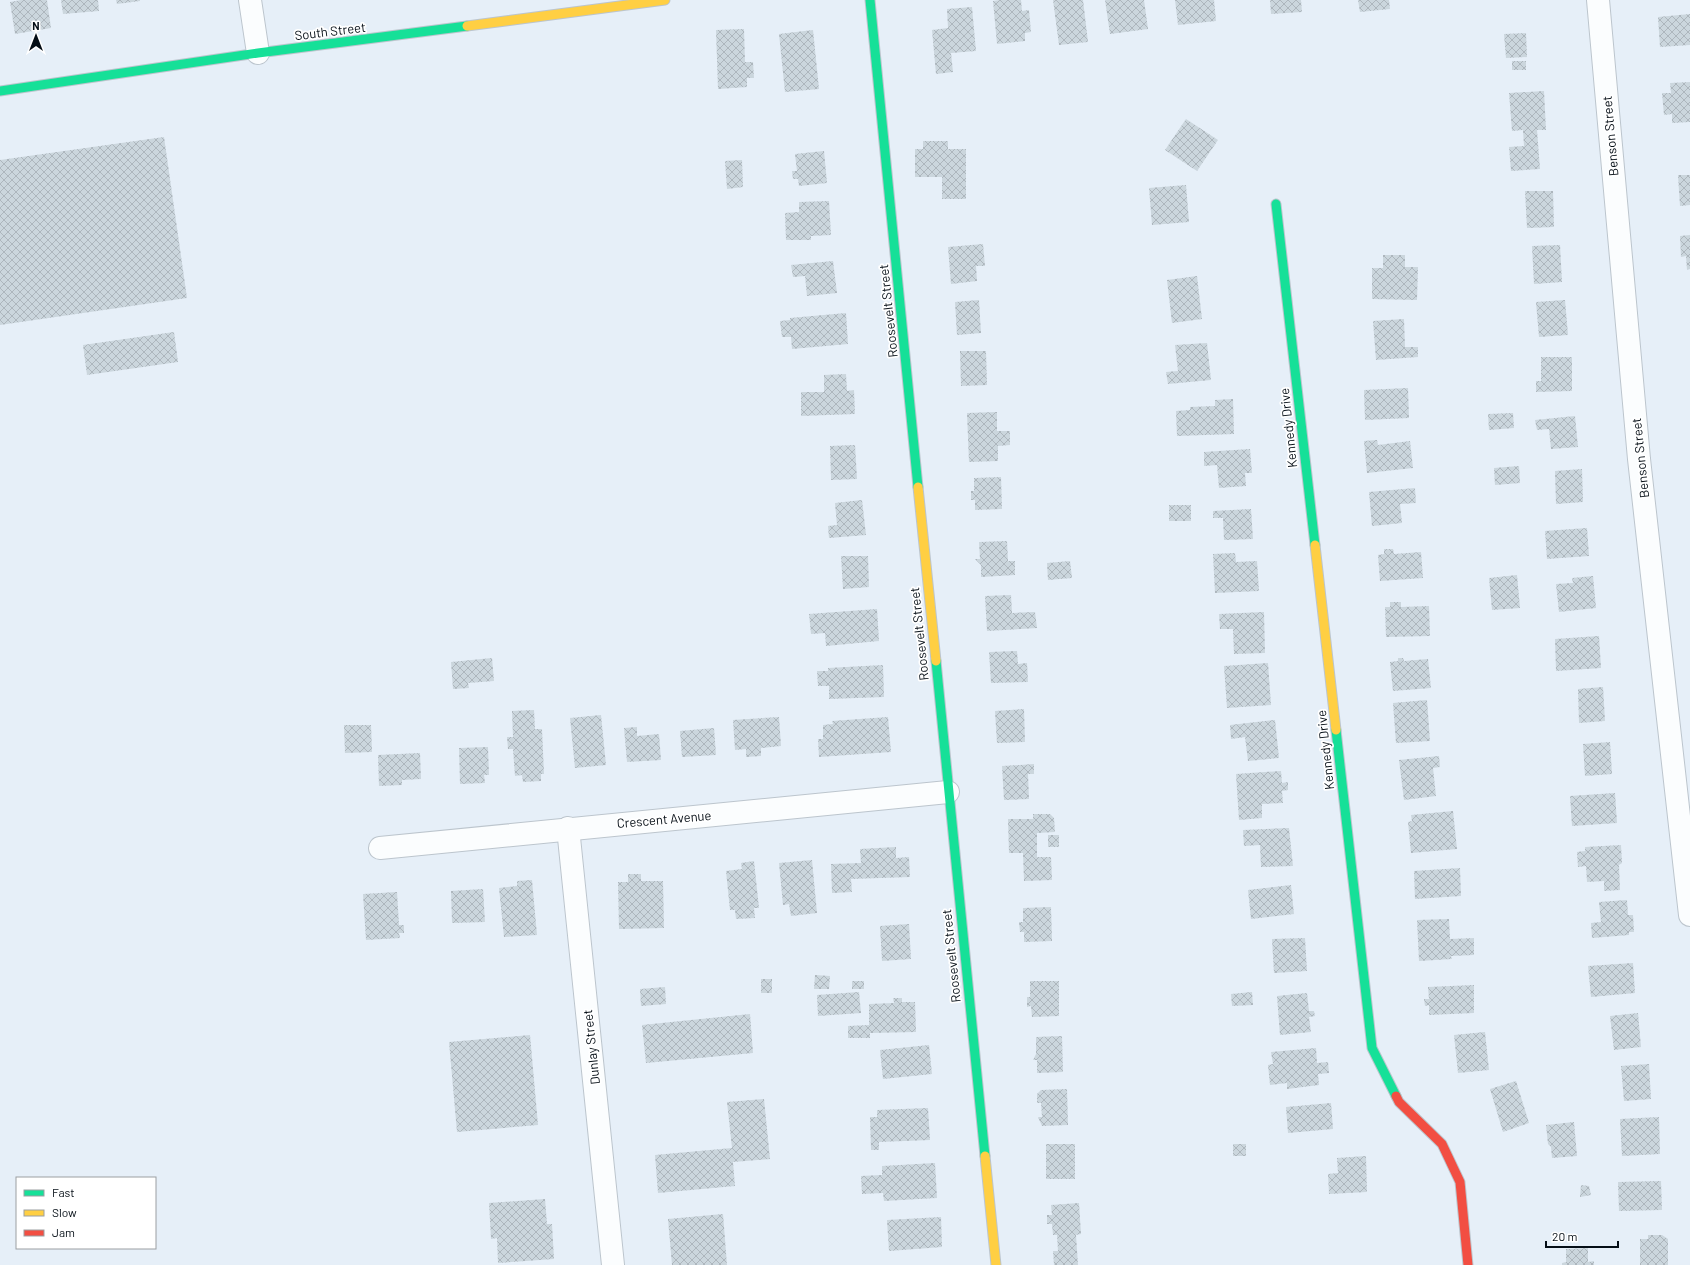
<svg xmlns="http://www.w3.org/2000/svg" width="1690" height="1265" viewBox="0 0 1690 1265" font-family="Barlow,sans-serif">
<style>
.building{fill:url(#building-cross-hatch)}
.lines{fill:none;stroke-linecap:round;stroke-linejoin:round}
.street-casing{stroke:#bcc5cd;stroke-width:24}
.fast-casing{stroke:#bcc5cd;stroke-width:11}
.slow-casing{stroke:#bcc5cd;stroke-width:11}
.jam-casing{stroke:#bcc5cd;stroke-width:11}
.street{stroke:#fbfdfe;stroke-width:22}
.fast{stroke:#16e098;stroke-width:9}
.slow{stroke:#ffcf43;stroke-width:9}
.jam{stroke:#f24e42;stroke-width:9}
.labels{text-anchor:middle;stroke-width:3.5;stroke-linejoin:round;paint-order:stroke}
.street-label{font-size:13px;fill:#050e16;stroke:#fff}
</style>
<defs>
<pattern id="building-cross-hatch" width="8" height="8" patternUnits="userSpaceOnUse"><rect width="8" height="8" fill="#cbd6dd"/><path d="M0 0l8 8M0 8l8-8" fill="none" stroke="#adb6bd"/></pattern>
</defs>
<rect width="100%" height="100%" fill="#e6eff8"/>
<g class="building">
<path d="M21,0H47L51,28L15,34L10,2Z"/>
<path d="M61,0H98L99,11L63,14Z"/>
<path d="M116,0H140V1L117,4Z"/>
<path d="M1000,0H1021L1022,11L1029,10L1031,32L1025,33V41L997,44L993,1Z"/>
<path d="M1053,0H1083L1088,42L1059,45Z"/>
<path d="M1105,0H1144L1148,29L1110,34Z"/>
<path d="M1175,0H1214L1216,21L1178,25Z"/>
<path d="M1270,0H1301L1302,12L1271,14Z"/>
<path d="M1358,0H1389L1390,9L1360,12Z"/>
<path d="M972,7L976,51L951,53L953,72L936,74L932,30L948,28L947,9Z"/>
<path d="M1690,14V45L1660,47L1658,17Z"/>
<path d="M744,29L745,62H753L754,78H747V87L718,89L716,30Z"/>
<path d="M813,30L819,89L785,92L779,34Z"/>
<path d="M1526,33L1527,57L1506,58L1504,34Z"/>
<rect x="1512" y="61" width="14" height="9"/>
<path d="M1690,82V122L1672,123V114L1664,115L1662,93H1671L1670,83Z"/>
<path d="M1544,91L1546,130H1537L1540,169L1511,171L1509,147L1524,146L1523,130L1512,131L1509,93Z"/>
<path d="M1186,119L1218,140L1197,171L1165,150Z"/>
<path d="M164,137L187,298L0,325V160Z"/>
<path d="M923,141H948V149H966V199H942V177H915V149H923Z"/>
<path d="M824,151L827,183L799,186L798,179H793L792,171H797L795,154Z"/>
<path d="M742,160L743,187L727,189L725,161Z"/>
<path d="M1678,175H1690V205L1680,206Z"/>
<path d="M1186,185L1189,222L1152,225L1149,188Z"/>
<path d="M1525,191H1553L1554,227L1527,228Z"/>
<path d="M829,201L831,235L811,236V240H786L785,213L799,212V202Z"/>
<path d="M1690,235V269L1687,270L1686,256L1681,257L1680,236Z"/>
<path d="M983,244L985,266H976L977,281L951,284L948,247Z"/>
<path d="M1560,245L1562,282L1534,284L1532,246Z"/>
<path d="M1383,255H1405V267H1418L1417,300L1372,299V268H1383Z"/>
<path d="M833,261L837,293L807,296L805,276L793,277L791,265Z"/>
<path d="M1197,276L1202,319L1172,323L1167,280Z"/>
<path d="M979,300L981,333L957,335L955,302Z"/>
<path d="M1565,300L1568,335L1539,337L1536,302Z"/>
<path d="M846,313L848,344L792,349L791,337H782L780,321L790,320V318Z"/>
<path d="M1404,319L1405,347H1418V357L1376,360L1373,321Z"/>
<path d="M174,332L178,362L87,375L83,345Z"/>
<path d="M1207,343L1211,380L1168,384L1166,372L1178,371L1175,345Z"/>
<path d="M960,351H986L987,385L961,386Z"/>
<path d="M1541,357H1572V391L1536,392V381H1541Z"/>
<path d="M846,374L847,391L854,390L855,414L801,416V392H824V375Z"/>
<path d="M1408,388L1409,418L1365,420L1364,390Z"/>
<path d="M1233,399L1234,434L1177,436L1176,411L1190,410V407L1215,406V400Z"/>
<path d="M997,412V431H1010V445L998,446V461L969,462L967,413Z"/>
<path d="M1513,413L1514,428L1489,430L1488,414Z"/>
<path d="M1575,416L1578,447L1551,449L1549,429L1537,430L1535,420Z"/>
<path d="M1377,440L1378,445L1410,441L1413,468L1367,473L1364,441Z"/>
<path d="M855,445L857,479L831,480L830,446Z"/>
<path d="M1250,449L1252,473H1245L1246,486L1219,488L1217,465L1204,466V452Z"/>
<path d="M1519,466L1520,483L1495,485L1494,468Z"/>
<path d="M1582,469L1583,502L1556,504L1555,471Z"/>
<path d="M1001,477L1002,509L975,510V500H971V491H974V478Z"/>
<path d="M1415,488L1416,503L1400,504L1402,523L1372,526L1369,492Z"/>
<path d="M862,500L866,535L829,538L828,526L837,525L835,503Z"/>
<rect x="1169" y="505" width="22" height="16"/>
<path d="M1251,509L1253,539L1224,540L1223,518H1213V511Z"/>
<path d="M1587,528L1589,556L1547,559L1545,531Z"/>
<path d="M1007,541L1008,561H1015V575L981,577V565L975,559H980L979,542Z"/>
<path d="M1384,549H1393L1394,554L1421,552L1423,578L1380,581L1378,555L1384,554Z"/>
<path d="M1235,553L1236,562L1257,561L1259,591L1215,593L1213,554Z"/>
<path d="M841,556H868L869,587L843,589Z"/>
<path d="M1070,561L1072,578L1048,580L1047,563Z"/>
<path d="M1517,575L1520,608L1492,610L1489,578Z"/>
<path d="M1593,576L1596,608L1559,612L1556,584L1573,583L1572,578Z"/>
<path d="M1011,595L1012,613L1035,612L1037,628L987,631L985,596Z"/>
<path d="M1390,602H1401V607L1429,606L1430,636L1386,637L1385,607H1390Z"/>
<path d="M877,609L879,641L826,646L825,633L811,634L809,614Z"/>
<path d="M1264,612L1265,653L1234,654L1233,629H1220L1219,614Z"/>
<path d="M1599,636L1601,668L1556,671L1555,639Z"/>
<path d="M1017,651L1018,664L1027,663L1028,682L991,683L989,652Z"/>
<path d="M492,658L494,681L468,683L469,688L453,689L451,662Z"/>
<path d="M1398,658H1403L1404,661L1428,659L1431,688L1393,691L1390,662L1398,661Z"/>
<path d="M1268,663L1271,705L1227,708L1224,666Z"/>
<path d="M883,665L884,697L829,699V686H818L817,671H828V668Z"/>
<path d="M1603,687L1605,721L1579,723L1578,689Z"/>
<path d="M1427,700L1430,741L1396,743L1393,703Z"/>
<path d="M1024,709L1025,742L997,743L995,711Z"/>
<path d="M534,710L535,729H542L544,774H541V781L523,782L522,775L515,776L513,749H508L507,737H513L512,711Z"/>
<path d="M601,715L606,765L575,768L570,718Z"/>
<path d="M779,717L781,746L761,748V756L746,757V749L735,750L733,720Z"/>
<path d="M888,717L891,752L819,757L818,739H823V725L833,724L832,721Z"/>
<path d="M1275,720L1279,758L1248,761L1245,737L1231,739L1230,725Z"/>
<path d="M344,725H371L372,752L345,753Z"/>
<path d="M637,727V736L659,734L661,760L627,762L624,728Z"/>
<path d="M714,728L716,755L682,757L680,731Z"/>
<path d="M1610,742L1612,774L1585,776L1583,744Z"/>
<path d="M488,747L489,775H484L485,783L460,784L459,748Z"/>
<path d="M420,753L421,779L402,780V785L379,786L378,755Z"/>
<path d="M1439,756L1440,767L1433,768L1436,796L1404,800L1399,760Z"/>
<path d="M1034,764V774H1028L1029,799L1004,800L1002,766Z"/>
<path d="M1281,771L1282,783L1288,782V790L1282,791L1283,803L1262,804V818L1239,820L1236,774Z"/>
<path d="M1615,793L1617,823L1572,826L1570,796Z"/>
<path d="M1453,811L1457,849L1411,853L1408,822L1412,821L1411,815Z"/>
<path d="M1033,814H1050L1054,818L1055,832L1037,833V857H1051L1052,880L1024,881L1023,853H1009L1008,819H1033Z"/>
<path d="M1289,828L1293,866L1261,867L1260,845L1244,846L1243,830Z"/>
<rect x="1048" y="835" width="11" height="12"/>
<path d="M1621,845L1622,863L1619,865L1620,890L1604,891V881L1587,882L1586,866L1578,867L1577,852L1585,851V847Z"/>
<path d="M896,847V858L909,857L910,877L851,879L852,892L832,893L831,864L861,863L860,849Z"/>
<path d="M812,860L817,913L791,916L789,904L783,905L779,863Z"/>
<path d="M754,861L759,908H754L755,918L736,919L735,910H730L726,871L742,869L741,863Z"/>
<path d="M1460,868L1461,896L1415,899L1414,871Z"/>
<path d="M628,874H641V881H663L664,928L619,929L618,882H628Z"/>
<path d="M532,880L537,935L504,937L499,888L517,886V881Z"/>
<path d="M1291,885L1294,914L1251,919L1248,890Z"/>
<path d="M483,889L485,922L452,923L451,891Z"/>
<path d="M397,892L399,925H404V933H399L400,938L366,940L363,894Z"/>
<path d="M1627,900L1628,915H1633L1634,932H1629V935L1592,938L1591,923L1601,922L1599,902Z"/>
<path d="M1051,907L1052,941L1024,942V932H1020L1019,922H1023V908Z"/>
<path d="M1449,919L1450,939L1474,938V955L1451,956L1452,959L1419,961L1417,920Z"/>
<path d="M909,924L911,959L882,961L880,926Z"/>
<path d="M1305,938L1307,971L1274,973L1272,939Z"/>
<path d="M1633,963L1635,993L1591,997L1588,966Z"/>
<path d="M815,975L830,976L829,989H814Z"/>
<rect x="761" y="979" width="11" height="14"/>
<rect x="852" y="981" width="12" height="8"/>
<path d="M1030,981H1059V1016L1032,1017L1031,1006L1027,1007V997H1030Z"/>
<path d="M1474,985V1013L1429,1015V1005L1425,1006L1424,999H1429L1428,987Z"/>
<path d="M665,987L666,1004L641,1006L640,989Z"/>
<path d="M859,992L861,1013L818,1016L817,995Z"/>
<path d="M1252,992L1253,1005L1232,1006L1231,994Z"/>
<path d="M1307,993L1309,1011H1314L1315,1016L1309,1017L1311,1032L1280,1035L1277,996Z"/>
<path d="M893,998H902V1002H915L916,1032L870,1033V1038H848V1026L869,1025V1004L894,1003Z"/>
<path d="M1638,1013L1641,1047L1614,1050L1610,1016Z"/>
<path d="M750,1014L753,1053L646,1063L642,1025Z"/>
<path d="M1485,1032L1489,1070L1458,1073L1454,1035Z"/>
<path d="M530,1035L538,1125L457,1132L449,1042Z"/>
<path d="M1062,1036L1063,1072L1037,1073V1060H1033L1036,1054V1037Z"/>
<path d="M929,1045L932,1074L883,1079L880,1050Z"/>
<path d="M1316,1048L1317,1063L1328,1062L1329,1073L1318,1074L1319,1085L1287,1089V1083L1270,1085L1268,1065L1273,1064L1271,1052Z"/>
<path d="M1649,1064L1651,1099L1624,1101L1621,1066Z"/>
<path d="M1516,1081L1529,1123L1503,1132L1490,1089Z"/>
<path d="M1067,1089L1068,1125L1042,1126L1038,1117H1042L1041,1103H1037V1094L1041,1090Z"/>
<path d="M764,1099L770,1159L733,1162L735,1186L658,1193L655,1155L732,1148L727,1102Z"/>
<path d="M1331,1103L1333,1129L1288,1133L1286,1107Z"/>
<path d="M928,1108L930,1140L879,1142V1150H871L870,1117H877V1110Z"/>
<path d="M1659,1117L1660,1154L1622,1156L1620,1119Z"/>
<path d="M1574,1122L1577,1156L1552,1158L1551,1147L1548,1144L1546,1125Z"/>
<rect x="1046" y="1144" width="29" height="35"/>
<rect x="1233" y="1144" width="13" height="12"/>
<path d="M1366,1156L1367,1192L1329,1194L1328,1174L1338,1173L1337,1158Z"/>
<path d="M935,1163L937,1198L884,1201L883,1193L862,1194L861,1176L882,1175V1166Z"/>
<path d="M1661,1181L1662,1210L1619,1211L1618,1182Z"/>
<path d="M1581,1185L1589,1186L1591,1195L1580,1197Z"/>
<path d="M545,1199L547,1224H552L554,1259L498,1263L497,1238L491,1239L489,1203Z"/>
<path d="M1079,1203L1081,1234L1076,1235L1078,1265H1054L1053,1251H1058L1057,1235H1053L1052,1224H1047V1215H1052L1051,1205Z"/>
<path d="M723,1214L727,1265H672L668,1219Z"/>
<path d="M941,1217L942,1247L889,1251L887,1220Z"/>
<path d="M1648,1235H1662L1668,1239V1265H1640V1239H1648Z"/>
<path d="M1588,1248V1262L1594,1261V1265H1562V1263L1566,1262V1249Z"/>
</g>
<g class="lines">
<defs>
<g id="street">
<path d="M250,0L258,53"/>
<path d="M1598,0L1639,459L1690,915"/>
<path d="M568,828L613,1265"/>
<path d="M380,848L948,792"/>
</g>
<g id="fast">
<path d="M870,0L918,487"/>
<path d="M0,91L258,53L467,26"/>
<path d="M1276,204L1315,545"/>
<path d="M936,661L985,1156"/>
<path d="M1336,730L1372,1048L1396,1096"/>
</g>
<g id="slow">
<path d="M467,26L665,0"/>
<path d="M918,487L936,661"/>
<path d="M1315,545L1336,730"/>
<path d="M985,1156L996,1265"/>
</g>
<path id="jam" d="M1396,1096L1399,1102L1442,1144L1460,1182L1468,1265"/>
</defs>
<use href="#street" class="street-casing"/>
<use href="#fast" class="fast-casing"/>
<use href="#slow" class="slow-casing"/>
<use href="#jam" class="jam-casing"/>
<use href="#street" class="street"/>
<use href="#fast" class="fast"/>
<use href="#slow" class="slow"/>
<use href="#jam" class="jam"/>
</g>
<g class="labels">
<g class="street-label">
<text transform="translate(330 31) rotate(-7)" y="5">South Street</text>
<text transform="translate(1610 136) rotate(-95)" y="5">Benson Street</text>
<text transform="translate(888 311) rotate(-96)" y="5">Roosevelt Street</text>
<text transform="translate(1288 428) rotate(-96)" y="5">Kennedy Drive</text>
<text transform="translate(1640 458) rotate(-96)" y="5">Benson Street</text>
<text transform="translate(919 634) rotate(-96)" y="5">Roosevelt Street</text>
<text transform="translate(1325 750) rotate(-96)" y="5">Kennedy Drive</text>
<text transform="translate(664 819) rotate(-5)" y="5">Crescent Avenue</text>
<text transform="translate(951 956) rotate(-96)" y="5">Roosevelt Street</text>
<text transform="translate(591 1047) rotate(-96)" y="5">Dunlay Street</text>
</g>
</g>
<rect x="16" y="1177" width="140" height="72" fill="#ffffff" stroke="#9b9fa2"/>
<rect x="24" y="1190" width="20" height="6" fill="#16e098" stroke="#9b9fa2"/>
<text x="52" y="1197" font-size="12" fill="#050e16">Fast</text>
<rect x="24" y="1210" width="20" height="6" fill="#ffcf43" stroke="#9b9fa2"/>
<text x="52" y="1217" font-size="12" fill="#050e16">Slow</text>
<rect x="24" y="1230" width="20" height="6" fill="#f24e42" stroke="#9b9fa2"/>
<text x="52" y="1237" font-size="12" fill="#050e16">Jam</text>
<g transform="translate(36 36)" stroke="#ffffff" stroke-width="3" paint-order="stroke">
<path d="M0-3L7 15L0 10L-7 15Z" fill="#050e16"/>
<text y="-6" font-size="11" font-weight="bold" text-anchor="middle" fill="#050e16">N</text>
</g>
<path d="M1546 1241v6h72v-6" fill="none" stroke="#050e16" stroke-width="2"/>
<text x="1552" y="1241" font-size="12" fill="#050e16" stroke="#ffffff" stroke-width="3" paint-order="stroke">20 m</text>
</svg>
